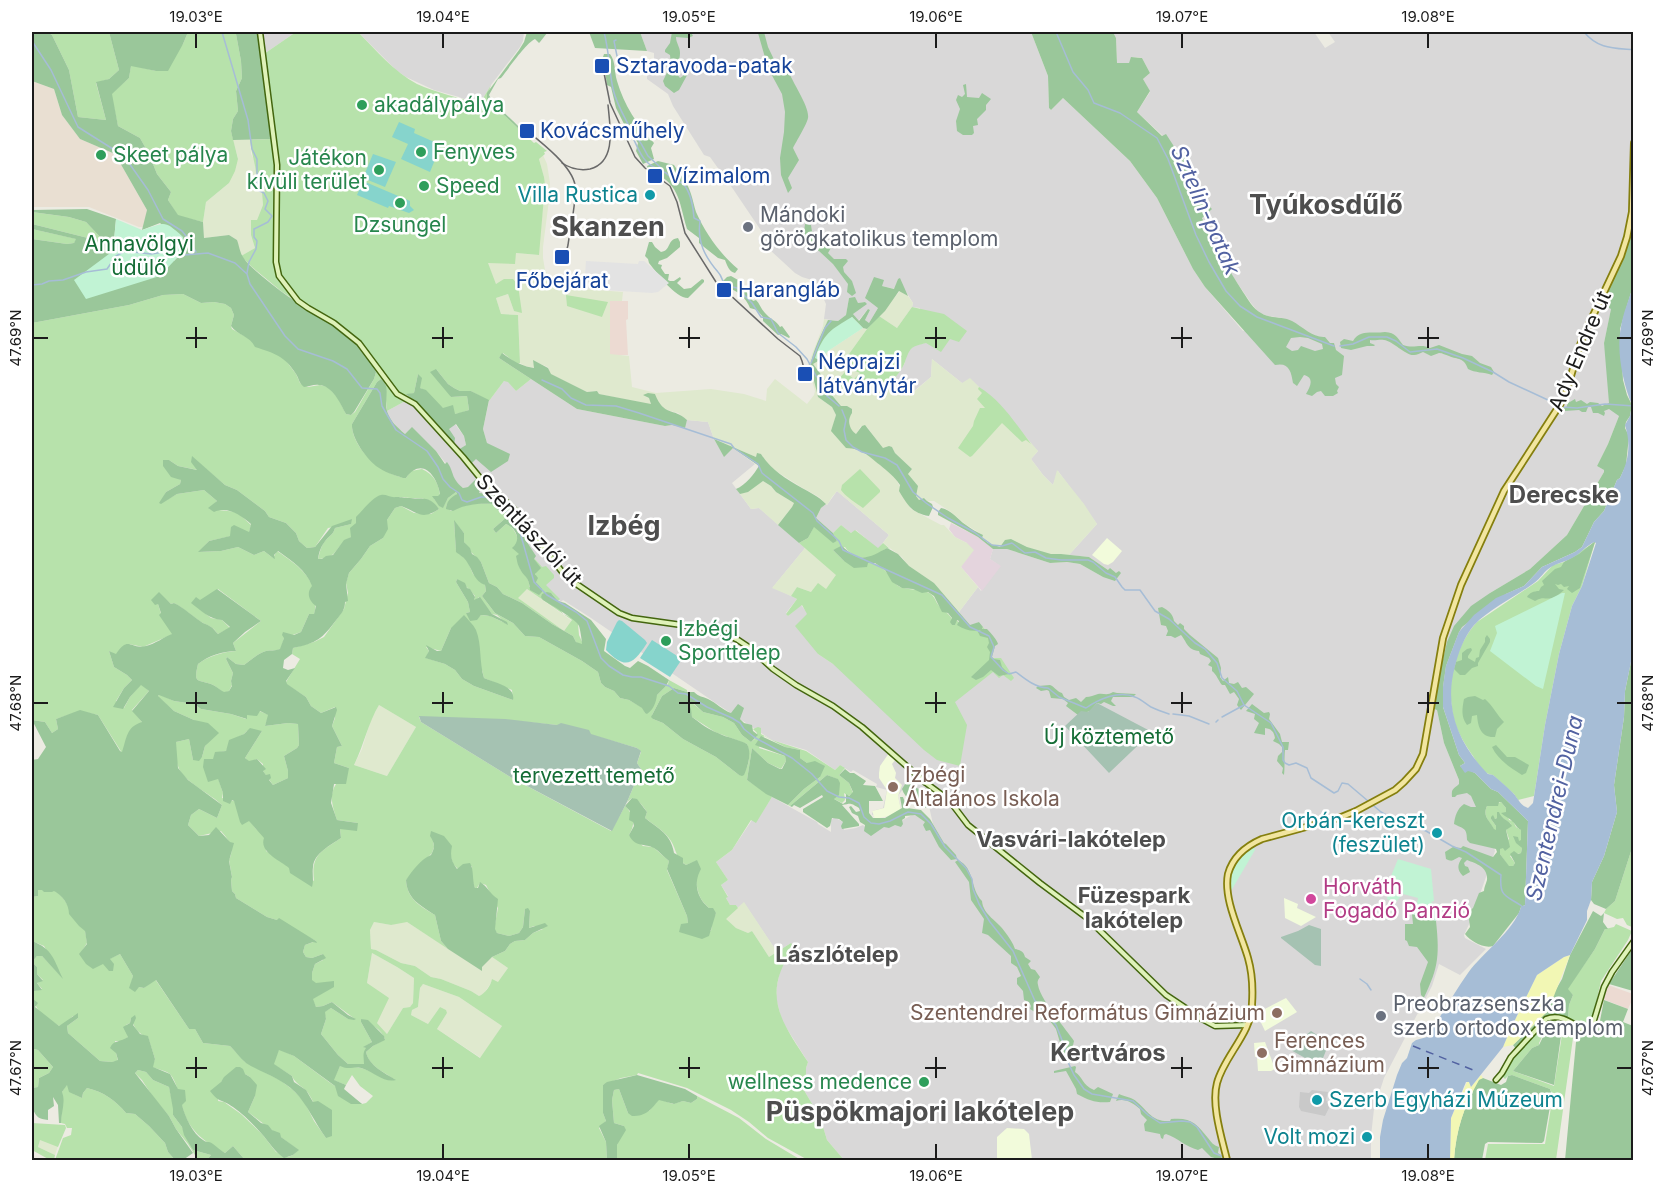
<svg xmlns="http://www.w3.org/2000/svg" width="1665" height="1192" viewBox="0 0 1665 1192" font-family="Inter,sans-serif">
<style>
.residential{fill:#d9d8d8}
.commercial{fill:#ecdad2}
.industrial{fill:#e4d4dd}
.education{fill:#f2fbdb}
.religious{fill:#c9c9c9}
.military{fill:#e9dfd2}
.farmland{fill:#dfe9ce}
.grass{fill:#b7e2ab;fill-rule:evenodd}
.forest{fill:#9ac79a;fill-rule:evenodd}
.sand{fill:#f2f7b4}
.cemetery{fill:#a5c2b2}
.park{fill:#c1f3d4}
.pitch{fill:#86d4cc}
.parking{fill:#e3e3e3}
.water{fill:#a6bdd6;fill-rule:evenodd}
.lines{fill:none;stroke-linecap:round;stroke-linejoin:round}
.stream{stroke:#a6bdd6;stroke-width:1.5}
.ferry{stroke:#5262a1;stroke-width:1.5;stroke-dasharray:8 6;stroke-linecap:butt}
.secondary-casing{stroke:#43660f;stroke-width:7}
.primary-casing{stroke:#857f0e;stroke-width:8}
.secondary{stroke:#dff2b9;stroke-width:4}
.primary{stroke:#f2e6a0;stroke-width:4.5}
.tram{stroke:#696969;stroke-width:1.5}
.ticks{fill:none;stroke:#1b1b1b;stroke-width:2}
.transit-dot{fill:#1a4fb4;stroke:#fff;stroke-width:2}
.leisure-dot{fill:#2e9e5b;stroke:#fff;stroke-width:2}
.culture-dot{fill:#0f9aa8;stroke:#fff;stroke-width:2}
.worship-dot{fill:#6b7280;stroke:#fff;stroke-width:2}
.education-dot{fill:#8d6e63;stroke:#fff;stroke-width:2}
.hotel-dot{fill:#d1479c;stroke:#fff;stroke-width:2}
.labels{text-anchor:middle;stroke-width:5;stroke-linejoin:round;paint-order:stroke}
.transit-label{font-size:21px;fill:#164399;stroke:#fff;text-anchor:start}
.leisure-label{font-size:21px;fill:#27864d;stroke:#fff;text-anchor:start}
.culture-label{font-size:21px;fill:#0d838f;stroke:#fff;text-anchor:end}
.worship-label{font-size:21px;fill:#5b616d;stroke:#fff;text-anchor:start}
.park-label{font-size:21px;fill:#156d36;stroke:#fff}
.street-label{font-size:21px;fill:#1b1b1b;stroke:#fff}
.education-label{font-size:21px;fill:#785e54;stroke:#fff;text-anchor:start}
.hotel-label{font-size:21px;fill:#b23c85;stroke:#fff;text-anchor:start}
.water-label{font-size:22px;font-style:italic;fill:#5262a1;stroke:#fff}
.neighbourhood-label{font-size:22px;font-weight:bold;fill:#4e4e4e;stroke:#fff}
.quarter-label{font-size:24px;font-weight:bold;fill:#4e4e4e;stroke:#fff}
.district-label{font-size:27px;font-weight:bold;fill:#4e4e4e;stroke:#fff}
.neatline{fill:none;stroke:#1b1b1b;stroke-width:2}
.ticks-label{font-size:15px;text-anchor:middle;fill:#1b1b1b}
</style>
<rect width="100%" height="100%" fill="#ecebe2"/>
<g class="residential">
<path d="M258,32H296L261,56Z"/>
<path d="M358,32H524L523,41L520,47L491,85L479,105L459,97L434,90L406,77L396,70Z"/>
<path d="M640,32H1031L1048,76L1049,108L1051,110L1063,98L1130,161L1157,198L1193,269L1205,287L1243,331L1282,318L1268,316L1259,313L1251,303L1227,268L1202,217L1211,208L1203,200L1198,190L1187,158L1137,112L1150,92L1143,79L1150,73L1142,58L1138,57H1132L1129,63H1117L1116,38L1113,32H1314L1325,48L1335,42L1328,32H1633V220L1621,262L1604,343L1619,416L1608,444L1597,466L1604,470V472L1567,535L1530,569L1490,593L1437,710L1444,743L1459,780L1486,817L1495,851L1471,920L1464,935L1465,938L1486,949L1460,975L1439,964L1432,986L1384,1078L1374,1109L1371,1136V1160H844L827,1140L820,1117L802,1087L806,1081V1068L808,1062L782,1021L776,998L777,985L780,971L791,943L777,952L744,903L738,908L736,905H730L726,898L728,896L721,885L728,880L716,862L732,850L752,820L756,822L772,797L817,822L818,824L831,832V821L834,817L843,822L844,830L856,828L863,825L872,834L883,826L901,821L914,814L929,824L942,846L956,856L943,842L933,824L928,802L908,782L898,796L901,810L872,815V811L883,808L887,790L876,787L877,784L853,770L851,772L840,765L835,770L806,750L772,740L723,708L591,618L563,600L561,602L545,585L543,570L534,558L525,539V536L529,534L478,493L468,487L463,488L458,484L453,478L451,470L436,451L412,428L405,434L397,427L389,417L387,411L409,399L449,428L455,424L464,436L466,445L459,450L472,464L487,443L483,429L489,401L504,381H508L516,391L531,379L577,409L665,426L672,425L684,428L687,420L708,422L714,439L724,456L733,448L755,464L732,483L751,509L759,508L805,548L773,587L797,599L786,613L788,616L801,605L808,614L818,654L833,664L954,702L990,659L993,640L979,622L970,626L959,612L978,587L981,591L1000,566L990,559L993,549H1007L1050,563L1067,562L1080,564L1103,577L1116,573L1108,570L1089,557L1069,555L1097,524L1058,471L1053,485L1043,475L1031,459L1038,451L962,383L932,359L931,377L908,396L891,384L905,363L906,353L914,346L925,343L920,308L912,307L913,303L898,279L895,289L882,286L874,278L878,308L869,323L865,320L870,310L868,309L858,321L853,314L865,302L858,303L849,298L846,315L838,321L824,319L826,304L819,289H817L812,280L802,277L795,273L770,250L758,241L762,232L733,189L710,157L704,155L673,106L668,94L647,79V74L654,59V53L647,51Z"/>
<path d="M837,491L889,535L878,549L856,530L851,533L841,525L833,533L816,518L821,508L826,504L827,505Z"/>
</g>
<g class="commercial">
<path d="M610,301H628V319L626,320L628,355H610Z"/>
<path d="M1608,985L1633,994V998L1628,1009L1603,999Z"/>
</g>
<path class="industrial" d="M951,523L978,537L993,549L990,559L1001,566L982,591L961,567L967,543L955,537L949,529Z"/>
<g class="education">
<path d="M1107,538L1122,551L1113,562L1108,565L1104,564L1092,555Z"/>
<path d="M889,753L896,759L892,764L896,773L895,778L902,785L898,796L901,810L888,816L875,819L872,811L884,808L887,790L879,778V773L880,766Z"/>
<path d="M1284,898L1298,904L1297,908L1316,917L1301,926L1285,918Z"/>
<path d="M1286,998L1297,1012L1265,1031L1257,1014L1259,1012Z"/>
<path d="M1265,1042L1275,1069L1271,1071H1258L1257,1057H1255L1254,1043Z"/>
<path d="M1007,1128L1024,1129L1029,1134L1032,1160H1000L997,1158V1137Z"/>
</g>
<path class="religious" d="M1312,1090L1328,1092L1326,1100L1330,1106L1325,1116L1301,1111L1299,1107L1300,1092L1309,1093Z"/>
<path class="military" d="M32,81L54,89L62,115L80,139L115,154L147,210L145,227H139L89,207H32Z"/>
<g class="farmland">
<path d="M233,140H250L251,154L255,161L256,173L265,179V192L262,194L263,205L257,220H251V235L255,248L241,256L237,240L229,235L204,238L203,222L206,202L229,183L238,158Z"/>
<path d="M543,155L547,164L550,183L549,200L543,247V258L545,270L548,275L558,283L559,282L571,288L623,292L622,301H610V354L629,356L632,387L656,393L711,389L744,394L766,401L767,389L775,379L807,404L814,395L815,391L808,365L823,326L824,319L828,320L813,356L810,367L815,380L818,397L832,407L836,415L833,427L854,449L870,456L895,477L911,509L941,525H944L955,537L967,543L974,550L961,567L978,587L959,612L934,583L908,566L902,557L883,543L889,535L837,491L832,497L827,505L819,497L801,487L768,466L761,454L756,457L714,439L708,422L687,420L678,413L663,409L658,402L655,394L646,397L649,398L652,405L599,394L597,391L587,392L550,374L548,367L533,361L535,368L525,366L520,363L518,315L501,314L496,298L508,294L514,311L513,279L496,284L487,262L514,263L516,253L538,255L544,197V177L539,159Z"/>
<path d="M900,291L908,296L913,303L912,307L897,328L879,316Z"/>
<path d="M863,328L867,329L841,365L860,373L854,380L853,389L859,395L874,380L891,384L909,396L931,377L932,359L962,383L970,378L1003,410L1038,451L1031,459L1043,475L1053,485L1057,470L1084,504L1097,524L1069,555L1047,554L1027,547L1011,539L1000,547L988,543L982,538L983,535L965,524L951,512L934,501H927L925,498L919,500L916,496V492L908,474L912,469L895,453L892,447L883,449L867,427L861,426L856,434L851,431L849,428L850,416L830,393L829,385L813,364L820,360L828,351Z"/>
<path d="M763,481L771,486L776,492L794,503L792,507L778,525L759,508L751,509L740,494Z"/>
<path d="M805,548L837,575L826,589L811,592L797,587L791,596L772,588Z"/>
<path d="M527,589L572,621L564,631L517,598Z"/>
<path d="M379,705L416,727L387,776L354,765L362,749L371,719Z"/>
<path d="M744,902L777,952L769,957L752,931L748,933L736,928L725,919Z"/>
<path d="M404,921L407,922L481,970L482,967L492,957L508,968L498,983L492,981L483,995L479,996L471,991L441,979L431,977L415,966L401,963L376,950L371,949L370,930L374,922L391,925Z"/>
<path d="M372,953L397,967L414,978L413,1003L410,1007L403,1008L387,1034L377,1023L367,983Z"/>
<path d="M423,984L459,997L502,1026L481,1058L437,1029L447,1013L440,1007L428,1024L411,1015L412,1010L418,1007L420,988Z"/>
<path d="M46,1128H64L55,1155L38,1147L40,1139L45,1141Z"/>
</g>
<g class="grass">
<path d="M47,32H109L119,70L109,79L96,83L106,120L78,117L69,70L52,35Z"/>
<path d="M188,32H233L236,34L241,61L242,78L236,91L238,111L233,119L231,131L238,159L235,171L229,183L206,202L203,222L178,216L168,200L171,192L157,174L149,154L140,138L118,126L111,94L129,78L131,65L156,71L183,44Z"/>
<path d="M296,32H358C376,50 394,72 417,84C437,93 459,97 479,105L491,85L488,94L490,102L534,143L536,142L547,151L544,152L545,154L539,159L544,177L545,185L539,255L516,253L515,264L488,263L496,284L504,279H513L518,285L522,313L514,311L508,294L496,298L501,314L518,315L520,363L517,364L503,353L499,358L531,379L516,391L508,382L504,381L489,401L471,391H460L454,388L448,384L436,369L451,397L467,396L469,410C465,411 459,414 455,414C440,412 432,393 420,388L418,374L414,393L406,395L409,399L387,411L386,400V385L381,379L377,382L352,424C351,448 383,476 406,478L411,471L422,469C434,475 438,482 440,495L434,499L440,506L443,507L448,498L456,492L457,494L447,504L446,507L451,511C454,510 456,508 460,507C470,503 483,503 494,504L496,509L508,514V516L493,529L496,533L506,524C522,530 519,555 520,569C525,575 530,579 529,587L538,585L536,582L534,558L542,567L546,566L554,575V578L546,585L560,599L558,601L551,593L563,614L573,618L578,624L579,635L583,644L580,645L576,642L573,636L552,624L522,603L503,594L497,587L489,583L481,562L472,553L464,542V533L454,521L456,551L467,560L473,574L485,585L486,591L482,596L495,613L513,623L525,636L539,637L582,661L598,672L601,683L605,687L614,691L620,698L629,700L643,708L645,713L657,695L668,684L669,680L687,690V692L674,688L662,696L652,715L653,719L663,723L683,739L716,757L739,775C741,773 745,772 746,769C750,762 750,751 747,744L715,732L692,717L689,705L691,702L703,712L723,717L734,723L742,735L751,742L756,738L757,733L753,729L758,727L761,728V734L772,740L806,751L835,770L840,765L845,768L839,775L849,783L853,793L848,796L844,793L845,800L842,803L834,799L839,788L837,779L827,775L790,806L788,805L804,789L820,777L810,763H807L800,758V750L785,747L764,736L759,748L785,756L786,761L781,769L768,763L752,748L747,780L772,797L756,823L751,820L732,850L716,862L728,880L721,885L728,897L726,898L730,905H736L738,908L726,919L736,928L748,933L752,931L769,957L791,943L794,947C761,994 780,1020 808,1062L806,1068V1081L802,1087L820,1117L827,1140L844,1160H808L768,1138L749,1122L731,1110L687,1088L638,1073L637,1075L621,1078L603,1085V1113L606,1121L599,1128L606,1142L607,1160H245L233,1146L225,1153C204,1142 188,1130 182,1106C179,1096 177,1082 170,1074C167,1071 157,1069 152,1067L155,1059L148,1037C138,1034 134,1028 131,1018L130,1023L126,1025L128,1037L123,1041H115L116,1053L118,1061L112,1062L100,1061L68,1033L67,1026L78,1018L73,1016L66,1023L59,1026C45,1016 31,1010 34,991L42,989L37,983L43,980L37,974V967L32,962L37,956H42L61,976L44,946L32,941V897L38,896L37,890C42,890 47,889 52,890C68,894 71,921 85,930L87,943L82,951L109,959L120,954L133,976L130,989L139,987L144,988L155,979L189,1029H195L203,1043L230,1046L245,1062L280,1080L293,1090L304,1101L314,1121L326,1138C321,1123 317,1106 308,1093C303,1086 295,1084 292,1076L273,1064L279,1049L294,1056L329,1082L362,1104L366,1103L373,1096L360,1086L352,1075L346,1085L333,1080L340,1066C347,1067 356,1066 364,1069C376,1073 381,1079 395,1080C385,1072 369,1067 366,1052L373,1046L385,1039C381,1029 371,1024 361,1019V1022L372,1042L364,1047L367,1048L364,1060L365,1064H348L338,1055L321,1034L326,1019L324,1012L331,1008L348,1019H355L332,1002L323,1006L316,1007L312,999L334,986L315,983L312,981V973L315,964L323,960V954L312,958L306,957L303,952L305,945L316,941L277,920L267,917L236,898L235,894L232,891L231,880L232,877L229,860C235,848 229,840 221,831L199,836L188,825L191,815L199,809L217,818L222,805C211,794 182,781 178,766C175,759 176,749 176,742L189,739L193,760L202,757L205,746L212,737L194,720L174,711L158,697L159,694L174,701L194,704L201,709L231,714L246,719L247,715L259,711L269,715L265,726L288,723L298,724L299,745L297,748L284,756L288,771V778L273,785L263,771V764L257,759L249,762L245,758L262,731H247L244,734L232,740L226,751L220,752L218,778L223,793L222,798L234,801L256,829L261,833L265,838L266,851L314,881C311,855 320,852 341,838L340,829L358,823L337,820C328,794 330,789 349,768L334,763L337,747L342,746L332,726L335,718V707L321,713L311,706L306,697L286,684V682L300,659L292,654L293,648L314,642L324,637L344,609L348,593L346,583L349,573L361,559L370,546L383,538L387,520L395,508L401,506L414,513L431,514L439,509C428,497 425,499 411,498C404,498 402,496 395,498L356,523L351,537C335,544 339,559 318,559C320,552 321,545 326,540C330,535 333,535 335,528L351,524L328,528L315,547L307,548L299,541L296,533L286,523L269,517L265,511L237,490L225,485L192,457L198,470L178,466L169,460L178,478L181,480L180,484L166,492L161,503L177,494L204,490L217,501L209,509L237,512L251,525L249,532L209,541L199,552L221,551L238,547L254,555L264,551L273,558L277,551C301,567 322,583 314,615L309,614L301,632L284,638L281,649C276,651 271,650 266,651C257,654 251,660 244,665L236,664L227,657L226,659L233,673L231,681L232,685L229,691L224,693C220,690 216,686 211,684C198,679 193,685 198,664C208,656 223,652 236,651L233,643L261,621L218,589L201,610L211,618L222,620L230,628L218,634C211,625 212,628 203,623C193,617 185,609 174,603L171,604L164,598L158,604L162,617L173,634L143,647L129,644L116,655L109,651L114,667L127,675L132,680L124,688L116,701L124,708L130,697L141,684L149,691L132,710L142,722L122,753L98,715L80,711L56,719L58,729L52,733L45,722L32,720V323L129,305L163,295L183,294L201,303L214,302L225,304L231,308L234,315L231,326L232,329L284,358L296,374L300,383L308,387L320,385L328,387L338,398L346,414L351,415L355,412L374,379L376,372L371,360L361,346L281,291L252,267L241,256L255,248L251,235V220H257L263,205L262,193L265,192L264,179L256,173C255,161 251,152 250,140L271,139L268,105L261,56ZM457,579L470,590L475,596L474,600L475,601L479,597L492,614L497,615L507,624L490,616L481,615L478,618L466,613L470,612L468,602L456,582ZM527,589L572,620L564,631L518,598ZM451,628L482,670L484,678L512,690L513,700L474,686L462,679L455,670L445,664L426,658L429,651L426,647L441,651ZM379,705L416,727L387,776L354,765C364,745 368,723 379,705ZM419,717L506,720L557,725L637,748L641,752L637,763L641,769L627,802L632,798C639,800 643,806 647,812L645,818C654,825 665,831 671,841C677,851 675,857 686,865L696,861C697,885 693,898 716,913L712,922L711,931L688,923L687,916L667,870L669,861L653,847L643,846L629,835C636,823 634,815 625,806L611,831L512,778L421,722ZM433,840L450,854L453,864L458,869L472,866V880L475,888H477L480,883L486,885L498,908L494,929L497,933L509,936L519,933L523,927L525,909L530,911L529,928L534,926L543,929L533,933L525,940L515,941L510,944L505,951L492,957L508,968L498,982L492,979C491,985 485,994 479,996L471,991L441,979L431,977L415,966L401,963L376,950L371,949L370,930L374,922L391,925L407,922L448,949L441,941L435,915C420,906 407,899 406,880L432,853L434,847ZM372,953L397,967L414,978L413,1003L410,1007L403,1008L387,1034L377,1023L389,998L367,983ZM423,984L459,997L502,1026L480,1058L437,1029L447,1013L446,1010L440,1007L428,1024L411,1015L412,1010L418,1007L420,988ZM245,1074L250,1077L255,1096L248,1112L298,1150L293,1155L288,1157L276,1152L262,1134L241,1114L224,1102L218,1101L221,1082L223,1080Z"/>
<path d="M32,212L69,217L86,222L103,240H96L32,224Z"/>
<path d="M32,229L77,239L74,243L67,244L32,239Z"/>
<path d="M566,295L608,302L602,317L567,306Z"/>
<path d="M912,307L944,314L967,331L959,342L950,339L941,352L926,343C910,347 910,348 905,362C902,370 895,377 891,384L874,380L858,395L853,389L849,394L836,382L845,372L854,379L860,373L841,365L867,329L879,316L897,328Z"/>
<path d="M979,387C1001,400 1016,424 1031,444L1026,440L1022,442L1002,423L972,456L970,457L958,448L973,426L974,421L980,408H985L977,399L982,393L978,389Z"/>
<path d="M860,469L880,490V492L863,508C856,503 845,496 841,490L842,485Z"/>
<path d="M841,525L851,533L855,530L878,548L883,543L890,549L887,548C882,551 877,555 873,556C863,561 850,555 845,547L833,550L844,561C860,562 877,559 887,573C892,579 893,583 900,587C905,589 920,590 927,592C935,595 935,601 939,606C943,611 949,613 952,619L951,622L952,625H955L956,619L959,623L982,629L983,627L993,640L991,658H1001L1014,678L1011,681L1003,675L999,678L993,672L955,702L967,725L960,766L937,760L924,750L833,664L818,654L795,626L807,614L802,605L788,616L786,614L797,599L791,596L797,587L811,592L818,583L826,589L836,575L799,543L808,538L814,526L833,542L837,541L833,533Z"/>
<path d="M1595,542L1582,586L1572,606L1559,654L1545,725L1534,796L1518,800L1514,794L1493,775C1483,774 1478,764 1473,756C1466,746 1459,735 1455,723C1445,689 1453,649 1477,622L1538,581L1553,565L1564,562Z"/>
<path d="M1501,802L1506,808L1509,820L1513,821L1516,827L1521,830L1522,840L1519,842L1514,836L1522,848L1521,853L1510,856L1515,863L1513,866L1509,867L1500,854V849L1509,839L1506,830L1511,824L1500,816L1497,812V818L1495,819L1494,818L1491,819L1496,826V830H1494C1490,820 1482,817 1487,806Z"/>
<path d="M1633,845L1634,921L1632,927L1627,925L1623,918L1617,919L1604,913L1606,909L1615,901Z"/>
<path d="M1616,924L1632,931L1628,940L1601,981L1592,1021L1589,1025L1585,1023L1583,1026L1568,1018L1569,1005L1573,995L1567,989L1595,949L1605,929L1614,927Z"/>
<path d="M1552,1019C1561,1019 1575,1022 1579,1031L1573,1038L1556,1160H1485L1488,1144H1545L1553,1095L1550,1089L1512,1075L1508,1076L1505,1079L1501,1075L1511,1058L1546,1021ZM1554,1021L1564,1022L1554,1086L1513,1071L1532,1048L1539,1045V1043L1545,1031Z"/>
<path d="M34,1049L38,1050L53,1067L49,1073L39,1078L38,1087L32,1088V1051Z"/>
<path d="M138,1070L146,1072L153,1080L169,1087L174,1109L173,1115L182,1127L193,1150L211,1155L207,1160H198L188,1144L176,1129L169,1116L153,1097L142,1080L135,1073Z"/>
<path d="M67,1084L74,1094L82,1098L83,1093L87,1088C104,1092 115,1100 126,1113L135,1114L149,1126L165,1143L168,1152L175,1160H55L63,1138L71,1135L72,1128H67L65,1124L61,1123C61,1112 63,1103 62,1092Z"/>
<path d="M619,1089L628,1113L649,1111L659,1099L673,1104L683,1101L691,1103L697,1099V1096L739,1118L766,1139L801,1160H617V1145L624,1126L614,1123L612,1100L614,1090Z"/>
<path d="M32,1123L65,1125L66,1128L58,1147L40,1140L38,1147L55,1155L54,1160H50L32,1150Z"/>
</g>
<g class="forest">
<path d="M32,32H47L52,35L69,70L78,117L106,120L96,82L109,79L119,70L109,32H188L183,44L168,71H156L131,66L129,78L112,94L118,126L140,138L149,154L157,174L171,192L168,200L178,215L203,222L204,238L229,235L237,240C239,245 240,253 243,257C248,265 256,271 263,277C274,286 285,295 297,302C330,323 360,333 376,372L374,379L354,412L351,415L346,414C340,403 333,386 319,385C314,384 309,387 304,387C299,383 299,379 296,374C285,356 274,353 255,347C250,336 237,335 231,326L234,315L231,308L225,304L214,302L201,303L183,294L163,295L129,305L32,323V239L67,244L74,243L76,239L32,229V224L96,240L102,239L86,222L69,217L32,212V210L87,209L116,219L113,251L109,255L174,261L187,247L160,223L142,230L147,210L115,154L80,139L62,115L54,89L32,81Z"/>
<path d="M233,32H258L268,105L271,139L233,140L231,131L233,119L238,111L236,91L242,78L241,61L236,34Z"/>
<path d="M527,32L547,33L540,42L539,43L535,39C526,43 509,68 501,78L498,79L489,95C493,103 497,105 502,111C509,117 515,123 521,129V131L487,99V93L519,50L524,42Z"/>
<path d="M589,32H640L647,51L595,48Z"/>
<path d="M672,32H691L693,36L688,38L676,37C676,43 680,47 680,53C680,60 676,67 677,74L680,78L683,76V66L687,62L689,63L691,68L679,90L674,93L665,86L663,81L671,64L670,55L665,52V50L670,43Z"/>
<path d="M761,32H764L768,47L780,72L788,70C792,82 810,107 808,118C807,124 796,142 793,148L799,160L788,178L792,188L788,193L781,175L780,158L784,132L785,112L782,94L768,68L758,33Z"/>
<path d="M1031,32H1113L1116,38L1117,63H1129L1131,57L1142,58L1150,73L1143,79L1150,91L1137,112L1162,136L1166,134L1175,148L1180,151L1188,160L1192,176L1198,190L1203,200L1212,209L1202,218C1215,243 1227,268 1243,292C1248,299 1253,309 1261,313C1270,319 1283,316 1292,321C1303,327 1313,338 1325,337L1330,343H1334L1336,350L1344,356L1342,375L1335,378L1336,384L1339,387L1337,391L1338,393L1333,396H1325L1321,391L1317,392L1312,396L1306,394C1310,387 1315,378 1304,375L1297,386L1293,383C1291,371 1289,362 1275,365L1205,287L1193,269L1157,198L1130,161L1063,98L1051,110L1049,108L1048,76ZM1300,337L1308,338L1322,344L1323,349L1315,351L1301,346L1298,350L1292,351L1286,347L1291,338Z"/>
<path d="M604,54H610C616,62 614,71 617,81C624,105 637,125 654,143L651,148L654,159L643,164L636,151L638,143L624,124L616,108L611,87L607,85L603,57Z"/>
<path d="M966,84L967,97L979,98L982,93L991,99L986,105V110L977,119L978,125L973,126L974,133L972,135H963L957,131L956,121L960,109L956,100L958,95L962,97L965,94L963,85Z"/>
<path d="M658,161L674,165C680,174 688,183 691,194C693,200 694,206 696,212C706,234 720,254 738,269L735,273C729,272 727,265 725,260L718,258L699,243V238L687,229C678,198 680,184 648,169L647,166Z"/>
<path d="M1633,220V286L1620,329L1623,380L1627,395L1632,405L1630,416L1626,422L1625,428L1629,436L1626,465L1620,478L1617,480L1604,511L1594,522L1582,547L1575,552L1542,567L1524,586L1506,594L1462,627L1459,632L1446,666L1443,687V707L1459,755L1465,763L1460,766L1475,773L1491,789L1498,792L1528,821L1525,905L1521,907L1519,913L1493,946C1484,949 1470,941 1465,934L1470,927L1468,912L1473,908L1479,893L1484,891C1484,887 1486,884 1487,880C1488,867 1477,864 1467,860L1464,863L1465,866L1468,867L1470,872L1463,876C1457,870 1457,865 1462,858L1459,857C1454,859 1453,863 1446,859L1445,852L1453,847L1461,848L1463,846L1493,857L1497,852L1496,849L1470,843L1467,840C1467,827 1463,829 1454,824C1455,816 1457,809 1464,804L1471,807H1476L1471,796L1467,793L1457,795L1455,797H1452C1451,788 1454,789 1459,784V780L1444,743L1437,710L1432,708L1447,642L1454,626L1471,606L1490,593L1530,569L1567,535L1604,472V470L1597,466L1608,444L1619,416L1609,409L1604,411L1605,413L1604,416L1598,413H1593L1591,407H1588L1586,412H1582L1579,410L1565,411L1563,410L1561,412L1560,411L1562,408H1566L1568,403L1575,399L1576,402L1581,400L1587,404L1590,402L1598,403L1602,406L1609,403L1604,343L1611,309L1601,304L1621,262ZM1499,802H1501L1506,808V812L1501,813C1505,817 1510,818 1513,822C1516,825 1517,828 1521,830V840L1519,841L1518,837L1513,836L1516,843L1522,848L1521,853L1518,854L1514,851L1510,854L1515,863L1513,866H1509L1500,854V849L1503,848L1505,851L1510,847L1506,830L1512,826C1509,820 1501,819 1499,812H1497V818L1495,819L1493,815L1491,817V819L1496,826V830L1494,829C1490,820 1482,817 1487,806H1498Z"/>
<path d="M805,224L811,225C812,233 813,238 822,239L828,233L830,235L824,243L826,245L833,239H835L836,242L832,246L828,253L834,259H846L848,261L843,267L844,272L852,281L856,293L852,296L847,292L848,284L833,264L819,251L814,249L810,243L803,240Z"/>
<path d="M678,238L680,242V247L667,258L659,261L658,264L662,265L661,268L665,274H669L668,280L670,281H674L680,277L681,279L677,283L684,289L691,288L702,279L704,280V282L688,298C675,298 658,274 649,263L648,259L645,256L649,242H652L655,247L661,252C672,250 666,240 678,238Z"/>
<path d="M731,276L738,280L753,301L756,300C760,304 761,309 765,313C770,319 777,321 780,327L782,326L790,337L789,338L781,334L778,335L763,321V317L757,310L750,308C746,298 737,289 726,288L723,281L727,277Z"/>
<path d="M874,277L884,280L882,286L894,289L898,279L900,278L908,296L899,291L885,311L867,329L863,328L852,317L818,359H821L820,360L813,364L829,385L830,393L841,406H847L852,409V413C847,420 849,429 856,434L862,426L865,425L883,448L889,446L892,447L895,453L912,469L908,474L918,486L916,496L919,500L924,498L927,501L932,504L933,507L929,516C911,513 907,504 899,491L900,485C894,476 888,472 880,465C867,455 863,449 846,448L831,431L836,415L832,407L818,397C816,387 813,378 811,369C809,358 823,331 828,320L838,321L846,315L849,298L855,297L858,303L865,302L867,304L853,314L859,321L868,309L870,310L865,320L869,323L878,308L865,298Z"/>
<path d="M1385,332C1396,333 1397,337 1403,345C1415,349 1420,343 1430,348L1439,345L1462,354L1472,356L1480,363L1491,367L1494,372L1492,375C1484,372 1475,373 1468,369C1464,357 1458,360 1449,356C1445,355 1443,353 1439,353L1431,356L1423,352C1420,353 1417,355 1414,355C1406,356 1393,341 1384,340C1380,339 1375,341 1370,340V343L1375,345L1374,346H1367L1351,350L1341,348L1340,342L1344,339L1353,341C1360,329 1372,334 1385,332Z"/>
<path d="M502,353C513,361 521,366 534,368L533,360L548,368L551,374L587,392L597,391L599,394L651,404L649,398L643,395L648,393L655,394C664,417 673,407 687,420L685,428L672,425L665,426L577,409L499,358Z"/>
<path d="M436,369L448,384L454,388L460,391H471L489,400L483,429L487,443L510,454L508,461L491,472L476,459L471,464L458,450L466,445L464,436L456,424L449,429L455,438L454,446L406,394L414,393L418,374L422,378L420,388L426,390L443,408L453,405L455,414L469,410L467,396L451,397L430,372Z"/>
<path d="M381,379C391,385 384,400 387,411C390,421 397,427 405,434L412,427L436,451L445,464L447,462C455,473 450,477 463,488L468,487L476,479L482,485L479,493C504,494 515,514 529,533L525,536V539L536,556L534,559L541,568L535,574L538,578L536,582L542,589V592L539,595L530,590C529,575 524,578 519,567C517,563 517,560 516,556L519,554L512,548C522,540 516,528 506,524L496,533L493,529L508,516V514L496,509L494,504C480,503 465,504 453,511L446,509C446,502 451,497 457,494L456,492L448,498L443,508L439,506L432,496H438L440,494C437,476 422,456 406,478H403C394,475 384,472 376,466C366,458 351,438 352,424L377,382Z"/>
<path d="M714,439L756,457L757,453L761,454C771,470 785,478 802,488C811,493 818,496 826,504L821,508L816,518L833,533L837,541L833,543L814,527L808,538L799,543L778,525L792,507L794,503L776,492L771,486L763,481L748,492L740,494L736,489C746,485 754,474 759,466L733,448L724,457Z"/>
<path d="M192,456L225,485L237,490L265,511L269,517L286,523L296,533L299,541L307,548L315,547L332,526L352,519L351,524L335,528C333,535 330,535 326,540C321,546 319,552 318,559H322L326,556L333,555L344,540L351,537L350,528L356,523V517C361,512 374,496 381,495C386,494 391,498 396,497C403,497 403,498 410,498C424,500 429,495 439,509C421,521 418,512 401,506L395,508L387,520L388,529L383,538L370,546L361,559L349,573L346,584L348,601L345,602C345,610 341,614 337,619C322,639 317,643 293,648L292,654L284,660L283,668L288,670L295,668L286,681L287,684L306,697L311,706L321,713L336,707L337,710L332,726L342,746L337,747L334,763L349,768L346,784H334L331,803L337,820L358,823L357,831L340,829L341,838C331,845 314,853 313,867C312,874 314,880 312,887L290,873L289,868C279,860 259,852 264,838L249,821L242,825L240,822L234,801L232,800L230,804L223,801V793L218,779L208,782L203,767L204,759H213L215,752L226,751L229,740L244,734L250,728L262,731L245,758L249,761L257,759L266,769L263,771L266,775L270,774L271,778L269,780L273,785L288,778V771L284,756L297,748L299,745L298,724L288,723L265,726L268,715L260,711L257,716L247,715V719L231,714L201,709L194,704L174,701L159,695L158,696L174,711L194,720L208,723L219,733L205,746L202,757L199,761L193,760L189,739L176,742L178,768L188,780L222,805L217,818L199,809L191,815L188,825L199,836L209,835L216,827L230,842L234,843L229,861L232,877L231,880L232,891L235,894L236,898L267,917L277,920L279,918L316,941L317,943L313,942L305,945L303,952L306,957L312,958L323,954L326,958L315,964L312,973V980L316,983L334,981V987L313,999L316,1007L323,1006L332,1002L348,1015L356,1019L354,1020L348,1019L331,1008L325,1012L326,1019L321,1034L338,1055L348,1064H364C364,1058 362,1053 366,1048L363,1047L372,1042L361,1022V1019L368,1020L384,1036L385,1040L373,1046L366,1052C369,1066 385,1073 396,1080C384,1083 375,1073 364,1069C354,1065 351,1071 340,1066L334,1080L346,1085L344,1089L362,1104H351L338,1096L335,1086L294,1056L279,1050L274,1064L292,1076L294,1082L306,1090L313,1102L318,1101L332,1110V1136L326,1138C315,1123 307,1104 295,1092C281,1078 262,1073 246,1063C240,1058 235,1051 230,1046L203,1043L195,1029H189L156,980L144,988L139,987L135,992L129,988L133,976L120,954L110,959L114,964L113,971H109L103,964L93,969L86,964L79,954L87,944L85,931L79,926L69,914C69,904 62,895 54,891L52,892H44L42,890H38V896L32,897V760L38,759L46,747L32,720L45,722L52,733L58,729L56,719L80,710L98,715L120,751L122,752C127,738 126,727 142,722L132,711L149,691L141,685L130,697L123,709L113,707L124,688L132,680L127,675L114,667L109,651L116,654C129,635 130,650 146,646C155,644 164,637 172,634L159,615L161,613L158,604L155,605L151,600L159,592L171,604L174,603C185,608 193,617 203,623C212,627 211,626 218,634L230,627L222,620C211,620 200,610 191,603L196,597L200,600L217,589L261,621L245,632L233,643L236,651C223,651 208,656 198,664C193,685 198,679 211,684C216,686 220,690 224,692L229,691L232,686L231,681L233,673L226,659L227,657L236,664L244,665C251,660 257,654 266,651C271,650 275,651 280,649L284,638L282,635L283,632L294,635L301,632L309,614H314L316,606C309,601 306,593 312,586C306,570 292,561 278,551L274,555L275,559L273,558L264,551L254,555L238,547L221,551L198,552L209,541L230,536L231,527L234,525L249,532L251,524C240,515 228,506 214,512L208,508L217,501L204,490L177,494L161,504L159,503L166,492L180,484L181,480L171,477L163,466V460H169L178,466L197,470L191,462Z"/>
<path d="M941,508C952,510 957,519 966,525C971,529 977,532 983,535L982,538L988,543L1000,547L1005,540L1011,539L1027,547L1051,554H1061L1089,557L1108,570L1110,568L1116,573L1119,571L1121,573L1115,581L1103,577L1080,564L1067,562L1050,563L1007,549H993L978,537L938,515V512Z"/>
<path d="M454,520L464,533V542L470,548L472,554L477,557L481,562L489,583L497,587L503,594L522,603L552,624L573,636L576,642L582,644C582,641 580,628 579,626C576,619 551,605 543,600L541,597L542,594L547,592L551,593L558,601L565,603L591,620L606,639L604,651L625,666L630,668L638,661L648,666L669,680L666,686L657,695C656,702 654,709 647,714L645,713L642,708L629,700L620,698L614,691L605,687L601,683L598,672L582,661L539,637L525,636L513,623L495,613L482,596L486,591L485,585C474,581 473,571 467,562C465,558 460,555 456,552Z"/>
<path d="M1594,542H1595L1580,588L1572,593L1567,589L1569,586L1564,587L1561,584L1558,585L1555,584L1559,589L1564,590C1560,593 1557,597 1552,598C1543,600 1545,596 1535,601L1527,597C1529,593 1534,591 1539,591L1541,587L1544,585L1542,581L1555,569L1561,567L1564,562L1579,554Z"/>
<path d="M841,546C844,547 846,550 849,552C862,563 874,555 887,548L898,554L909,566L934,583L970,625L979,622L983,627L982,629H987C991,633 997,640 998,644L995,646L992,657L994,659L1000,660L1002,667L1009,674L999,676L991,670L983,677L976,680L971,677L989,660L990,652L987,647L989,643L988,638L980,636L978,632L981,630C972,632 965,630 957,625L959,621L957,620L955,625H952L950,622L952,618L948,613L942,612L934,596L928,592L922,593L913,589L902,588L892,582L885,570L875,563H868L867,567L854,568L844,561L833,550Z"/>
<path d="M457,579L465,583L467,588L470,589L475,597L474,600L480,597L492,614L507,622L508,625C499,620 491,615 481,615L477,620L470,621L466,613L470,612L468,602L456,582Z"/>
<path d="M1162,607C1168,610 1173,614 1174,621L1178,625L1180,623L1184,626V629L1190,635L1218,658L1221,668L1220,677L1223,681L1228,677L1229,683L1234,684L1238,682L1242,688L1246,687L1254,694L1241,710L1237,705L1239,699L1234,692L1230,694L1225,685H1222C1218,680 1217,675 1212,671V667L1208,665L1211,661L1209,658L1200,654L1199,651C1187,650 1187,642 1181,635L1175,638L1171,636H1166L1168,631L1166,626L1161,625L1158,608Z"/>
<path d="M464,615C468,620 473,624 476,630C482,645 479,662 484,678C495,683 516,686 513,700L474,686L462,679L455,670L445,664L425,658L429,651L426,645L437,651H441L451,628Z"/>
<path d="M1487,635L1490,639V642L1478,663V666L1472,668L1465,675H1460L1454,669L1456,662L1462,660V653L1467,649L1471,648L1472,650L1468,656V658L1475,662L1476,658L1479,657L1480,650L1485,642V638Z"/>
<path d="M1633,652V845L1615,901L1606,909L1594,904L1591,900L1592,882L1604,856L1617,812L1614,785L1624,717L1625,691Z"/>
<path d="M1050,685C1055,687 1056,691 1062,693L1064,697L1069,700L1076,698L1081,702L1086,697C1090,697 1094,695 1098,694C1104,693 1107,696 1113,692L1117,693L1136,694L1133,697H1113L1111,701L1116,706H1113L1104,702L1101,704L1097,703L1090,711L1078,715L1066,706L1068,703L1063,699L1051,698L1049,691L1047,690L1041,691L1036,688L1038,686Z"/>
<path d="M674,688L687,692H694C699,697 701,696 708,699C717,703 722,710 731,713L738,704L744,708L740,719L744,723L752,725L753,731L758,735L751,742L742,735L734,723L723,717L703,712L692,702L689,705L691,709L692,717C700,723 709,730 718,733C728,738 738,739 747,744C752,753 748,766 744,775L742,776L739,775L716,757L683,739L663,723L653,719L651,717L662,696Z"/>
<path d="M1475,696L1483,700L1485,699C1493,706 1497,715 1504,722L1497,729L1495,737C1481,738 1478,727 1477,715L1472,716L1471,723L1467,725C1461,717 1462,709 1464,699L1468,697Z"/>
<path d="M1252,704L1264,713L1269,712L1270,714L1269,719L1280,734L1282,742H1289L1288,750H1285C1284,759 1285,766 1284,775L1282,773L1283,768L1277,761L1278,756L1282,752V747L1279,744L1273,741L1275,738C1274,732 1272,729 1265,728V735L1254,733L1259,723L1254,719L1255,714L1246,711Z"/>
<path d="M761,736L785,747L800,750V758L807,763L815,761L825,766L820,777L804,789L788,805L766,794L747,780L752,748L768,763L780,769H782L786,761L785,756L755,745Z"/>
<path d="M1496,745L1507,757H1515L1529,765L1526,773L1522,775C1511,768 1498,760 1492,747Z"/>
<path d="M845,769L850,773H854L866,781L863,785L875,786L883,801H869V813L873,818H885L902,808L900,797H903L907,808L921,810L930,819L944,843L946,844L956,855L957,859L951,860L939,847L930,830L926,831L923,825L925,822L915,815L905,816V818L902,820L903,824L901,827L895,825L889,828L884,827L871,836L864,831L865,825L860,822L858,816L852,813L849,807L851,806L856,812L860,811L859,808C849,802 851,804 842,805L859,824V826L842,829L841,826L843,822L839,819L832,818L830,826L827,828L803,812V809L823,797L822,795L800,808L794,805L792,807L790,806L827,775L838,779L840,783L839,795L834,799L843,804L846,802V794L849,796L853,792L849,783L839,775Z"/>
<path d="M907,781L927,795L931,803L926,808C916,804 905,799 902,789Z"/>
<path d="M632,798L637,799L647,812L645,818C659,829 671,834 674,853L683,858V863L686,865L697,860L701,869C693,883 697,898 709,908H713L716,913L709,936L702,939L679,932L681,924L688,923L687,916L667,869L669,861C664,857 659,851 654,848C645,843 635,848 629,835L634,826L633,822L629,820L630,811L625,806Z"/>
<path d="M431,831L444,836L452,846C450,855 451,861 457,869L463,864L470,863C474,869 472,880 475,888H478L480,882C488,887 490,894 498,899L495,929L497,933L509,936L519,933L523,927L525,909L528,908L530,911L529,928L545,923L548,926L533,933L525,940L515,941L510,944L505,951L492,957L482,967V971L448,949L441,941L435,915C420,905 407,899 406,880C413,870 420,860 431,855C435,848 435,843 430,836Z"/>
<path d="M958,860C975,868 970,889 982,901C983,915 998,921 1005,932C1009,937 1013,943 1015,949C1021,950 1024,952 1025,957L1031,961L1028,964L1031,969L1035,970L1040,977C1038,980 1037,981 1038,985C1040,999 1065,1028 1074,1041L1071,1054L1072,1062L1066,1063L1056,1029L1050,1021L1042,1020L1038,1014L1030,1009L1031,1006L1029,1002L1024,1000L1023,991L1017,984V978L1021,976L1017,967L1011,963V956L988,935L982,933L984,919L971,900L969,882L955,862Z"/>
<path d="M1593,911L1601,916L1604,913L1603,922L1608,929H1605L1595,949L1568,989L1573,995L1569,1005L1568,1018L1556,1015L1549,1016L1516,1049L1513,1045L1538,1021L1562,979L1570,955Z"/>
<path d="M1412,914L1436,921C1440,959 1438,969 1421,1004L1423,997L1421,995L1420,984L1428,962L1417,947L1409,946L1407,941L1405,940V924H1413Z"/>
<path d="M32,941C53,949 54,960 63,979L42,956H37L32,962L37,967V974L43,981L37,983L42,990L34,991L33,999L38,1003L35,1007L59,1026L78,1013V1018L67,1026L68,1033L100,1061L112,1062L118,1060L116,1053L110,1048C113,1040 121,1042 128,1037L123,1027L130,1023L131,1018L135,1015L136,1018L133,1025L140,1034L148,1036L155,1059L153,1067L170,1074L178,1089L185,1090L186,1101L182,1105C185,1117 193,1134 203,1140C209,1144 207,1140 213,1144C217,1147 220,1150 225,1153L233,1146L245,1160H207L211,1155L193,1150L184,1135L182,1127L173,1115V1109L169,1087L153,1080L146,1072L138,1070L135,1073L169,1116L176,1129L193,1153L183,1160H175L168,1152L165,1143L149,1126L135,1114L126,1113C115,1100 104,1092 87,1088L83,1093L82,1098L69,1092L67,1085L62,1092C66,1102 61,1113 61,1123H59L58,1105L53,1097L54,1106L48,1110V1120C39,1119 36,1117 33,1109H32V1088L38,1087L39,1078L49,1073L53,1067L38,1050L34,1049L32,1051Z"/>
<path d="M1633,948V991L1609,984Z"/>
<path d="M1604,1000L1628,1009L1623,1022L1633,1026V1160H1565L1576,1042L1582,1033L1591,1037L1598,1031Z"/>
<path d="M1554,1022H1563L1554,1085L1513,1071L1532,1048L1539,1045L1545,1033Z"/>
<path d="M1075,1066L1076,1067L1075,1072C1083,1077 1082,1085 1094,1090L1098,1087L1113,1094L1110,1102C1096,1103 1090,1101 1077,1094L1076,1089L1066,1071L1054,1073V1071Z"/>
<path d="M236,1067H240L243,1069L245,1074L250,1077L257,1085L255,1096L248,1112L261,1123L268,1125L272,1130L280,1133L281,1137L299,1150L293,1155L284,1158C274,1151 269,1142 261,1133C253,1124 243,1114 233,1107C222,1099 219,1103 210,1091L221,1082L224,1077Z"/>
<path d="M637,1075L685,1089L697,1096V1099L691,1103L683,1101L674,1104L659,1100C650,1110 647,1116 632,1116L628,1113L619,1089L614,1090L612,1100L614,1123L624,1126L626,1130L617,1145V1160H607L606,1142L599,1126L606,1121L603,1113V1085L607,1082Z"/>
<path d="M1512,1075L1550,1089L1552,1095L1544,1141L1542,1143L1488,1142L1485,1144L1482,1160H1454C1456,1130 1464,1106 1479,1079L1483,1078L1501,1085L1506,1082L1508,1076Z"/>
<path d="M1119,1094C1125,1097 1132,1097 1137,1102C1149,1112 1152,1122 1170,1121L1171,1119C1191,1117 1196,1123 1208,1138C1212,1143 1213,1145 1219,1147L1218,1153L1221,1155L1222,1160L1211,1157L1202,1148L1198,1150C1186,1147 1178,1138 1166,1134L1164,1135L1163,1139L1161,1138L1160,1134L1145,1131L1144,1124L1147,1120L1141,1114L1140,1109C1133,1103 1125,1098 1116,1101Z"/>
</g>
<g class="sand">
<path d="M1570,955L1548,1011L1513,1045L1503,1047L1511,1028L1537,975L1564,957Z"/>
<path d="M1481,1075L1483,1078L1479,1080C1464,1106 1456,1130 1454,1160H1450L1451,1118L1467,1082H1469L1471,1087Z"/>
</g>
<g class="cemetery">
<path d="M1097,703L1152,732L1109,773L1065,726L1081,711L1088,712Z"/>
<path d="M419,716L505,719L557,725L561,723L589,730L591,734L637,748L641,751L637,763L641,769L627,802L612,831L512,778L421,722Z"/>
<path d="M1309,925L1321,929V966L1315,965L1281,938V937L1298,931Z"/>
<path d="M1311,1031L1329,1043L1323,1058L1316,1064L1289,1049Z"/>
</g>
<g class="park">
<path d="M116,219L142,230C166,223 163,219 183,237V243L187,247L160,276L86,299L74,280L113,251Z"/>
<path d="M852,317L863,328L828,351L821,359H817L815,358C824,333 830,330 852,317Z"/>
<path d="M1562,593H1565L1543,689L1536,686L1490,651L1497,633L1495,626Z"/>
<path d="M1253,843L1255,850L1231,891L1227,889L1231,867Z"/>
<path d="M1398,859L1431,869L1434,901L1431,902L1434,904L1436,921L1412,914V907L1416,908L1418,898L1403,894L1395,903L1387,899L1389,881Z"/>
</g>
<g class="pitch">
<path d="M399,122L415,129L414,133L441,145L430,172L401,159L408,144L392,137Z"/>
<path d="M373,154L396,162L385,187L363,178Z"/>
<path d="M363,181L410,201V206L414,210L409,213L389,206L388,208L357,195Z"/>
<path d="M619,620L622,621L645,640L647,643C633,665 625,670 606,650L607,642L617,622Z"/>
<path d="M652,640L682,659L670,677L640,658Z"/>
</g>
<path class="parking" d="M586,261L638,264L639,261H644L669,283L658,292L652,293L571,288L559,282L565,271L575,275H585Z"/>
<path class="water" d="M1633,286V652L1625,691L1624,717L1614,785L1617,812L1604,856L1592,882L1591,900L1587,911V920L1570,955L1564,957L1537,975L1511,1028L1503,1047L1471,1087L1469,1082H1466L1451,1118L1450,1160H1380V1137L1383,1120L1397,1075L1402,1063L1407,1058L1412,1043L1416,1040L1427,1037C1441,1016 1454,993 1468,973C1483,952 1514,931 1521,907L1525,905L1528,821L1498,792L1491,789L1475,773L1468,771L1465,773L1460,766L1465,763L1459,755L1443,707V687L1446,666L1459,632L1474,615L1496,598L1524,586L1542,567L1575,552L1582,547L1594,522L1604,511L1617,480L1620,478C1629,460 1631,444 1625,425L1630,416L1632,405C1623,383 1616,351 1621,327C1623,313 1629,300 1633,286ZM1594,542L1596,543L1582,586L1572,606L1559,654L1545,725L1533,803L1528,808C1519,805 1518,797 1511,791C1505,785 1499,780 1493,775L1488,774L1485,771C1457,741 1444,706 1455,666C1459,651 1464,637 1474,625C1491,608 1515,597 1534,583C1541,578 1544,571 1551,567C1557,563 1565,562 1572,558C1580,554 1586,546 1594,542Z"/>
<g class="lines">
<g class="stream">
<path d="M222,32L248,120L252,149L257,159V184L258,190L264,193L268,201L265,209L272,216L268,222L254,229V237L257,241L256,249L249,262L247,273"/>
<path d="M604,32C609,50 609,70 613,89C617,106 626,119 633,134C641,140 643,148 648,156C652,160 656,163 660,167L657,169L666,173L677,183L681,182C691,190 693,206 694,218L700,221C697,242 705,257 718,272C722,276 722,281 725,285L737,288L752,303L761,317L771,319L778,333L796,347L807,359L816,376L822,382L827,396L839,406"/>
<path d="M1056,32L1073,72L1088,90L1094,103L1120,113L1157,138L1168,159L1196,235L1209,262L1226,291L1240,306L1257,317L1334,346"/>
<path d="M1584,32C1598,49 1613,48 1634,50"/>
<path d="M616,40L614,41L617,56"/>
<path d="M32,41L51,70L78,127L124,156L148,190L163,219L182,231L190,241L196,252"/>
<path d="M633,135V138C639,150 643,163 656,168"/>
<path d="M32,285L42,284L49,281L63,280L86,272L107,269L116,256L125,251L151,254L164,252L184,255L208,253L235,263L247,274L250,284L285,336L298,349L333,361L347,369L362,388L377,389L380,393L382,406L396,430L427,451L438,467L443,479L450,487L459,493L462,500L467,502L481,497H488L510,514L518,525L534,582L547,595L576,612L587,621L601,658L609,666L623,675L632,677H641L669,686L678,693L686,694L707,707L732,718L740,723L744,729L754,737L792,758L812,774L827,791L839,797L849,798L859,803L864,817L871,823L879,824L890,821L908,812L921,814L931,824L945,847L966,868L972,879L973,889L979,904L990,922L1013,951L1035,1001L1056,1025L1066,1050L1067,1060L1074,1075L1084,1089L1092,1094L1133,1101L1148,1115L1160,1123L1182,1121L1190,1122L1197,1127L1214,1153L1224,1157"/>
<path d="M1340,346L1353,344L1369,337H1387L1396,341L1410,352L1437,349L1463,358L1493,372L1509,382L1563,407L1577,408L1605,404L1634,406"/>
<path d="M811,363L825,328L831,321"/>
<path d="M542,380L562,389L571,398L586,405L616,406L639,413L731,444L734,448L758,464L762,473L813,513L817,521L839,541L843,550L942,595L970,627L989,636L994,647L991,657L1003,670L1009,674L1016,672C1025,679 1036,688 1048,688L1059,697L1086,708C1099,699 1119,690 1135,697C1141,699 1146,704 1151,707C1157,710 1163,712 1169,714"/>
<path d="M842,410L846,420L844,430L846,440L853,447L862,452L885,458L897,465L913,492L926,503L948,518L974,532L992,545L1002,546L1012,543L1025,553L1035,552L1046,558L1061,560H1088L1093,562L1106,573L1115,577L1122,587L1125,590H1140L1155,611L1169,619L1195,643L1205,649L1217,663L1222,678L1237,691L1244,705L1271,723L1283,747V760L1285,763L1289,765L1296,763L1307,768L1311,778L1334,793L1338,791L1342,783L1348,784L1381,812L1393,819L1426,831L1452,846L1466,852L1501,875C1499,899 1507,895 1523,907"/>
<path d="M1173,714L1189,716L1209,724"/>
<path d="M1222,717L1244,705"/>
<path d="M1216,722L1218,720"/>
<path d="M1414,910L1425,913"/>
<path d="M1429,913L1431,916"/>
<path d="M1360,979L1367,984L1371,990"/>
<path d="M1228,1158L1234,1160"/>
</g>
<path class="ferry" d="M1413,1046L1478,1072"/>
<defs>
<g id="secondary">
<path d="M260,32L277,165L276,262L279,276L298,301L308,308L334,323L359,343L397,394L415,404L463,457L481,479L513,508L563,573L569,579L619,613L632,618L717,630L738,640L750,648L773,669L796,685L833,706L862,727L926,783L949,800L968,825L978,833L1040,883L1087,918L1166,995L1202,1019L1215,1026L1247,1025"/>
<path d="M1496,1080L1502,1073L1511,1057L1546,1019C1561,1013 1573,1024 1586,1031L1591,1030L1604,987L1612,972L1634,941"/>
</g>
<path id="primary" d="M1227,1160C1222,1139 1211,1105 1217,1083C1224,1056 1252,1033 1252,1004C1253,989 1252,972 1248,958C1241,933 1223,900 1228,874C1233,856 1246,846 1262,839L1339,818L1356,811L1395,790L1404,782L1416,769L1423,754L1443,638L1461,585L1504,491L1561,403L1567,389L1582,339L1621,256L1627,237L1632,212L1634,143"/>
</defs>
<use href="#secondary" class="secondary-casing"/>
<use href="#primary" class="primary-casing"/>
<use href="#secondary" class="secondary"/>
<use href="#primary" class="primary"/>
<g class="tram">
<path d="M602,63L610,103L635,157L645,168L670,186L677,202L685,233L716,282L778,339L800,356L802,361L806,376"/>
<path d="M526,130C541,142 572,166 575,185C577,201 570,229 568,245L566,253L561,262"/>
<path d="M562,163C571,169 579,171 590,169C617,162 610,126 608,105"/>
</g>
</g>
<path class="ticks" d="M196,33V48M443,33V48M689,33V48M936,33V48M1182,33V48M1428,33V48M196,327V348M443,327V348M689,327V348M936,327V348M1182,327V348M1428,327V348M33,338H48M186,338H207M432,338H453M679,338H700M925,338H946M1171,338H1192M1418,338H1439M1617,338H1632M196,692V713M443,692V713M689,692V713M936,692V713M1182,692V713M1428,692V713M33,703H48M186,703H207M432,703H453M679,703H700M925,703H946M1171,703H1192M1418,703H1439M1617,703H1632M196,1057V1078M443,1057V1078M689,1057V1078M936,1057V1078M1182,1057V1078M1428,1057V1078M33,1068H48M186,1068H207M432,1068H453M679,1068H700M925,1068H946M1171,1068H1192M1418,1068H1439M1617,1068H1632M196,1144V1159M443,1144V1159M689,1144V1159M936,1144V1159M1182,1144V1159M1428,1144V1159"/>
<g class="transit-dot">
<rect x="594" y="58" width="16" height="16" rx="3"/>
<rect x="519" y="123" width="16" height="16" rx="3"/>
<rect x="647" y="168" width="16" height="16" rx="3"/>
<rect x="554" y="249" width="16" height="16" rx="3"/>
<rect x="716" y="282" width="16" height="16" rx="3"/>
<rect x="797" y="366" width="16" height="16" rx="3"/>
</g>
<g class="leisure-dot">
<circle cx="362" cy="105" r="6"/>
<circle cx="421" cy="152" r="6"/>
<circle cx="101" cy="155" r="6"/>
<circle cx="379" cy="170" r="6"/>
<circle cx="424" cy="186" r="6"/>
<circle cx="400" cy="203" r="6"/>
<circle cx="666" cy="641" r="6"/>
<circle cx="924" cy="1082" r="6"/>
</g>
<g class="culture-dot">
<circle cx="650" cy="195" r="6"/>
<circle cx="1437" cy="833" r="6"/>
<circle cx="1317" cy="1100" r="6"/>
<circle cx="1367" cy="1137" r="6"/>
</g>
<g class="worship-dot">
<circle cx="748" cy="227" r="6"/>
<circle cx="1381" cy="1016" r="6"/>
</g>
<g class="education-dot">
<circle cx="893" cy="787" r="6"/>
<circle cx="1277" cy="1013" r="6"/>
<circle cx="1262" cy="1053" r="6"/>
</g>
<circle class="hotel-dot" cx="1311" cy="899" r="6"/>
<g class="labels">
<g class="transit-label">
<text x="616" y="73">Sztaravoda-patak</text>
<text x="540" y="138">Kovácsműhely</text>
<text x="668" y="183">Vízimalom</text>
<text x="562" y="288" text-anchor="middle">Főbejárat</text>
<text x="738" y="297">Harangláb</text>
<text x="818" y="369">Néprajzi<tspan x="818" dy="24">látványtár</tspan></text>
</g>
<g class="leisure-label">
<text x="374" y="112">akadálypálya</text>
<text x="433" y="159">Fenyves</text>
<text x="113" y="162">Skeet pálya</text>
<text x="367" y="165" text-anchor="end">Játékon<tspan x="367" dy="24">kívüli terület</tspan></text>
<text x="436" y="193">Speed</text>
<text x="400" y="232" text-anchor="middle">Dzsungel</text>
<text x="678" y="636">Izbégi<tspan x="678" dy="24">Sporttelep</tspan></text>
<text x="912" y="1089" text-anchor="end">wellness medence</text>
</g>
<g class="culture-label">
<text x="638" y="202">Villa Rustica</text>
<text x="1425" y="828">Orbán-kereszt<tspan x="1425" dy="24">(feszület)</tspan></text>
<text x="1329" y="1107" text-anchor="start">Szerb Egyházi Múzeum</text>
<text x="1355" y="1144">Volt mozi</text>
</g>
<g class="worship-label">
<text x="760" y="222">Mándoki<tspan x="760" dy="24">görögkatolikus templom</tspan></text>
<text x="1393" y="1011">Preobrazsenszka<tspan x="1393" dy="24">szerb ortodox templom</tspan></text>
</g>
<g class="park-label">
<text x="139" y="251">Annavölgyi<tspan x="139" dy="24">üdülő</tspan></text>
<text x="1109" y="744">Új köztemető</text>
<text x="594" y="783">tervezett temető</text>
</g>
<g class="street-label">
<text transform="translate(1580 351) rotate(-67)" y="7">Ady Endre út</text>
<text transform="translate(529 530) rotate(47)" y="7">Szentlászlói út</text>
</g>
<g class="education-label">
<text x="905" y="782">Izbégi<tspan x="905" dy="24">Általános Iskola</tspan></text>
<text x="1265" y="1020" text-anchor="end">Szentendrei Református Gimnázium</text>
<text x="1274" y="1048">Ferences<tspan x="1274" dy="24">Gimnázium</tspan></text>
</g>
<g class="hotel-label">
<text x="1323" y="894">Horváth<tspan x="1323" dy="24">Fogadó Panzió</tspan></text>
</g>
<g class="water-label">
<text transform="translate(1206 210) rotate(66)" y="8">Sztelin-patak</text>
<text transform="translate(1554 808) rotate(-77)" y="8">Szentendrei-Duna</text>
</g>
<g class="neighbourhood-label">
<text x="1071" y="847">Vasvári-lakótelep</text>
<text x="1134" y="903">Füzespark<tspan x="1134" dy="25">lakótelep</tspan></text>
<text x="837" y="962">Lászlótelep</text>
</g>
<g class="quarter-label">
<text x="1564" y="503">Derecske</text>
<text x="1108" y="1061">Kertváros</text>
</g>
<g class="district-label">
<text x="1326" y="214">Tyúkosdűlő</text>
<text x="608" y="236">Skanzen</text>
<text x="624" y="535">Izbég</text>
<text x="920" y="1121">Püspökmajori lakótelep</text>
</g>
</g>
<rect width="1665" height="1192" fill="none" stroke="#ffffff" stroke-width="66"/>
<rect x="33" y="33" width="1599" height="1126" class="neatline"/>
<g class="ticks-label">
<text x="196" y="22">19.03°E</text>
<text x="443" y="22">19.04°E</text>
<text x="689" y="22">19.05°E</text>
<text x="936" y="22">19.06°E</text>
<text x="1182" y="22">19.07°E</text>
<text x="1428" y="22">19.08°E</text>
<text transform="translate(16 338) rotate(-90)" y="5">47.69°N</text>
<text transform="translate(1648 338) rotate(-90)" y="5">47.69°N</text>
<text transform="translate(16 703) rotate(-90)" y="5">47.68°N</text>
<text transform="translate(1648 703) rotate(-90)" y="5">47.68°N</text>
<text transform="translate(16 1068) rotate(-90)" y="5">47.67°N</text>
<text transform="translate(1648 1068) rotate(-90)" y="5">47.67°N</text>
<text x="196" y="1181">19.03°E</text>
<text x="443" y="1181">19.04°E</text>
<text x="689" y="1181">19.05°E</text>
<text x="936" y="1181">19.06°E</text>
<text x="1182" y="1181">19.07°E</text>
<text x="1428" y="1181">19.08°E</text>
</g>
</svg>
